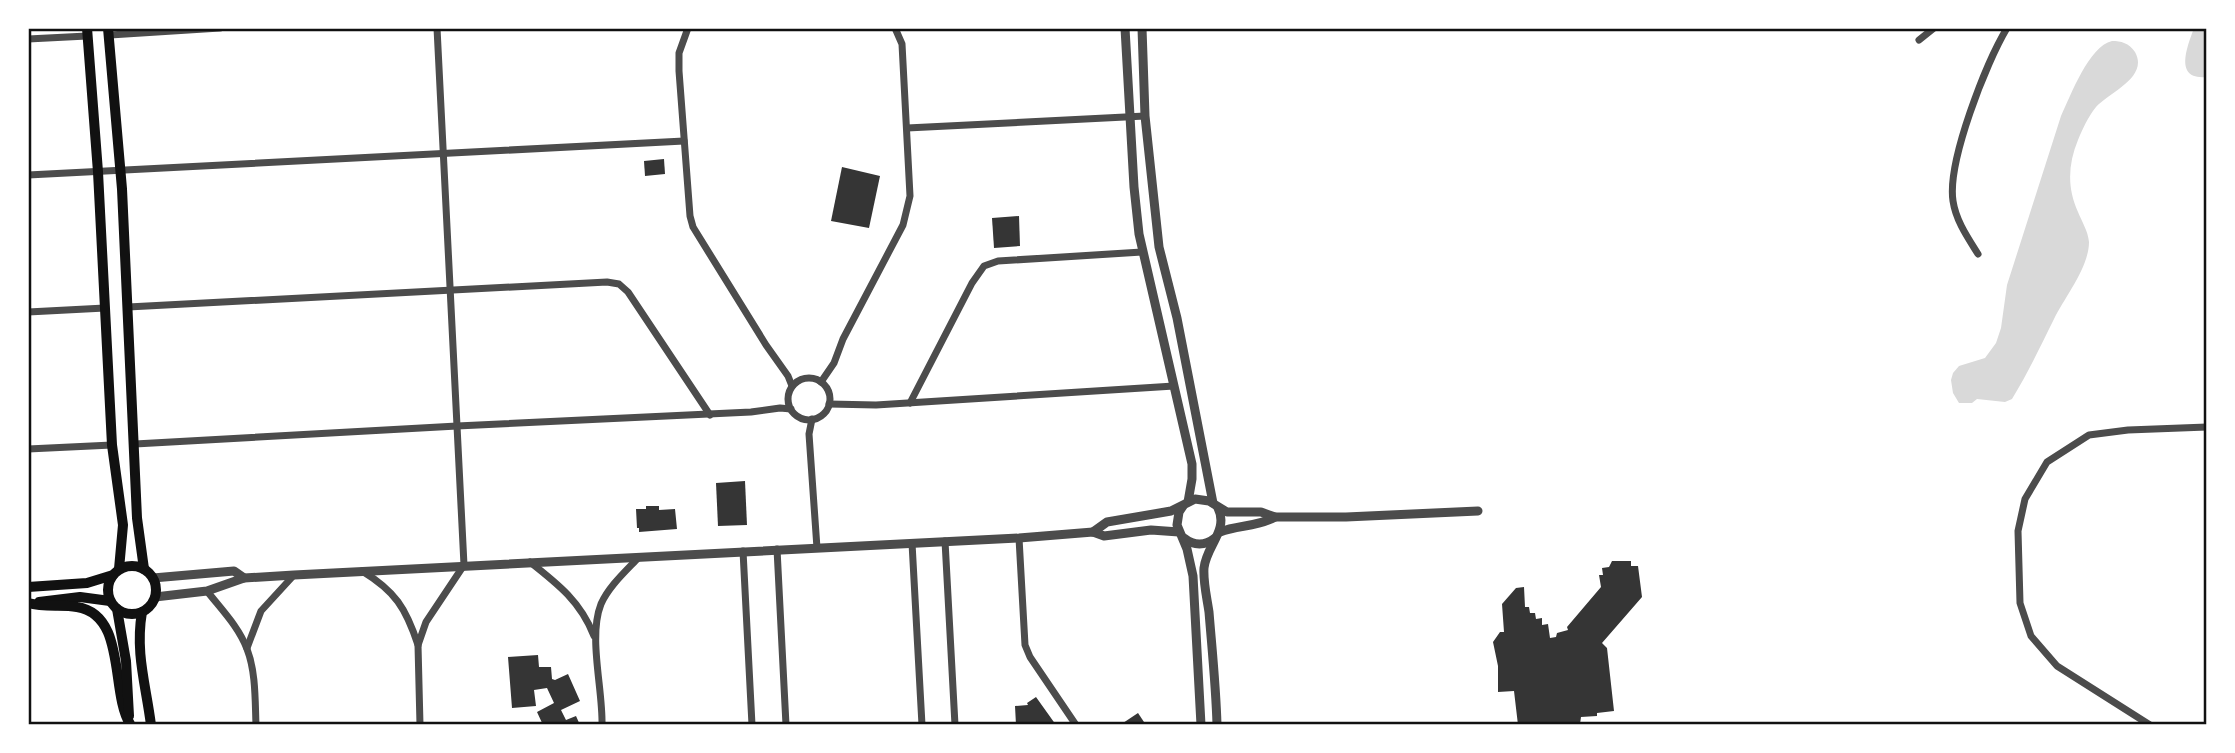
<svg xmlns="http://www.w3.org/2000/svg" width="2235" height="753" viewBox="0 0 2235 753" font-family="Montserrat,sans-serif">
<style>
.water{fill:#d9d9d9}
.building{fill:#353535}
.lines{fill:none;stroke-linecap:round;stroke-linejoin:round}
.minor{stroke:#4c4c4c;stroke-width:7}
.tertiary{stroke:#4c4c4c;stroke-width:9}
.secondary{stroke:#111;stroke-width:10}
.neatline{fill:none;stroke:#111;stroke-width:2.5}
</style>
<rect width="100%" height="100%" fill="#fff"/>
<g class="water">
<path d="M2194,28H2207L2206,77C2173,80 2188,45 2194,28Z"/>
<path d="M2112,41C2121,41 2129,43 2135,52C2149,77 2110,92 2096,107C2088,117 2083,128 2078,140C2068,164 2067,188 2078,212C2082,222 2088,231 2089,242C2089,267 2065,297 2054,319C2040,347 2028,373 2012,399L2005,402L1977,399L1972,403H1959L1953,393L1951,380L1953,373L1959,366L1985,358L1996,343L2001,328L2007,285L2061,116C2071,95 2089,46 2112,41Z"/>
</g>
<g class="building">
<path d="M664,159L665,174L645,176L644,161Z"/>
<path d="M842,167L880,176L869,228L831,221Z"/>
<path d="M1019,216L1020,246L994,248L992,218Z"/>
<path d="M745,481L747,525L718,526L716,483Z"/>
<path d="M646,506H659V510L675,509L677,529L639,532V528H637L636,509H646Z"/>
<path d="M1612,561H1631V566H1638L1642,597L1602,643L1607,648L1614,711L1597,713V716L1581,717L1580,724L1518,725L1514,691L1498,692V666L1493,642L1500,632H1504L1502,604L1516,588L1524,587L1525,607H1529L1530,613H1535L1536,619L1542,618V625L1548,624L1550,638L1556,637L1557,633L1568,630L1567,627L1601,587L1599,575H1603L1602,568L1609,567Z"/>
<path d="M538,655L539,667H551L552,679L555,680L568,674L580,701L561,710L566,720L576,716L580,725H543L537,712L554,703L547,688L534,690L536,706L512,708L508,657Z"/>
<path d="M1036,697L1056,725H1016L1015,706L1028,705L1027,703Z"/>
<path d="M1138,713L1146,725H1120Z"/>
</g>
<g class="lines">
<g class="minor">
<path d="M688,28L679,53V71L690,216L693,227L766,345L788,376L792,386"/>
<path d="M110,35L220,28"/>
<path d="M28,39L87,36"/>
<path d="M1919,40L1934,28"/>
<path d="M907,128L1145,116"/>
<path d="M28,175L684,141"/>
<path d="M1978,254C1968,238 1956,221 1953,201C1947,162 1986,63 2007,28"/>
<path d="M128,307L607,282L619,284L628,292L710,415"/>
<path d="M28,312L105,308"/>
<circle cx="809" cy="399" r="21"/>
<path d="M821,382L834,363L843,339L903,225L910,196L902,44L895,28"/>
<path d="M910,403L972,283L984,266L998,261L1142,252"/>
<path d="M829,404L876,405L1174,386"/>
<path d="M812,419L809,434L817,548"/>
<path d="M135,444L457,426L751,412L780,408L791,409"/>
<path d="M28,449L112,445"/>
<path d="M1019,538L1025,645L1030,657L1076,725"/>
<path d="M945,541L955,725"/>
<path d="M912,543L922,725"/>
<path d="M777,549L786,725"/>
<path d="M743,551L752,725"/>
<path d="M530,562C558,584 581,602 594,636"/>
<path d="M362,571C395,591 406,608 418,645"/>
<path d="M207,591C221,609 239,627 247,649C256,672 255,701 256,725"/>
<path d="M247,648L261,611L294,575"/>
<path d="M420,725L418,645L426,622L464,565L437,28"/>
<path d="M602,725C603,689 588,637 601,604C609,586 626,571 639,557"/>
<path d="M2150,725L2057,666L2031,636L2020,603L2018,531L2025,499L2047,462L2089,435L2128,430L2207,427"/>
</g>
<g class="tertiary">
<path d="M1125,28L1134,187L1139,234L1192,464V479L1188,502"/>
<path d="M1142,28L1145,116L1159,247L1177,318L1213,503"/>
<path d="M1183,506L1179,512L1177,525L1187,549L1193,576L1201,725"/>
<path d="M1093,532L1107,522L1171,511L1195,499L1209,501L1227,512H1261L1275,517H1346L1478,511"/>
<path d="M1220,532C1238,525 1257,527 1275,517"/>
<path d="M1184,538C1194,546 1205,546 1215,538"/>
<path d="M153,578L234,571L244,578"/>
<path d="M155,597L207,591L244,578L294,575L1019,538L1093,532L1104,536L1151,530L1179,532"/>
<path d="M1217,725C1216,687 1212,649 1209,612C1207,598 1203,582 1204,568C1206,546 1229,530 1218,508"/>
</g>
<g class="secondary">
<path d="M87,28L98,172L112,445L123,525L119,569"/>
<path d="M108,28L122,189L137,518L144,569"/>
<circle cx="132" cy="590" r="24"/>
<path d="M28,587L87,583L113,575"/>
<path d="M39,602L80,597L110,601"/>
<path d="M28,603C46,608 61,604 77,607C127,615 110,692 130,724"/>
<path d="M117,609L126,661L129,716"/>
<path d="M142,612C135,653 146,685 151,725"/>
</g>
</g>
<rect width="2235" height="753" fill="none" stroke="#ffffff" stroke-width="60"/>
<rect x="30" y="30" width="2175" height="693" class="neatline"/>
</svg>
